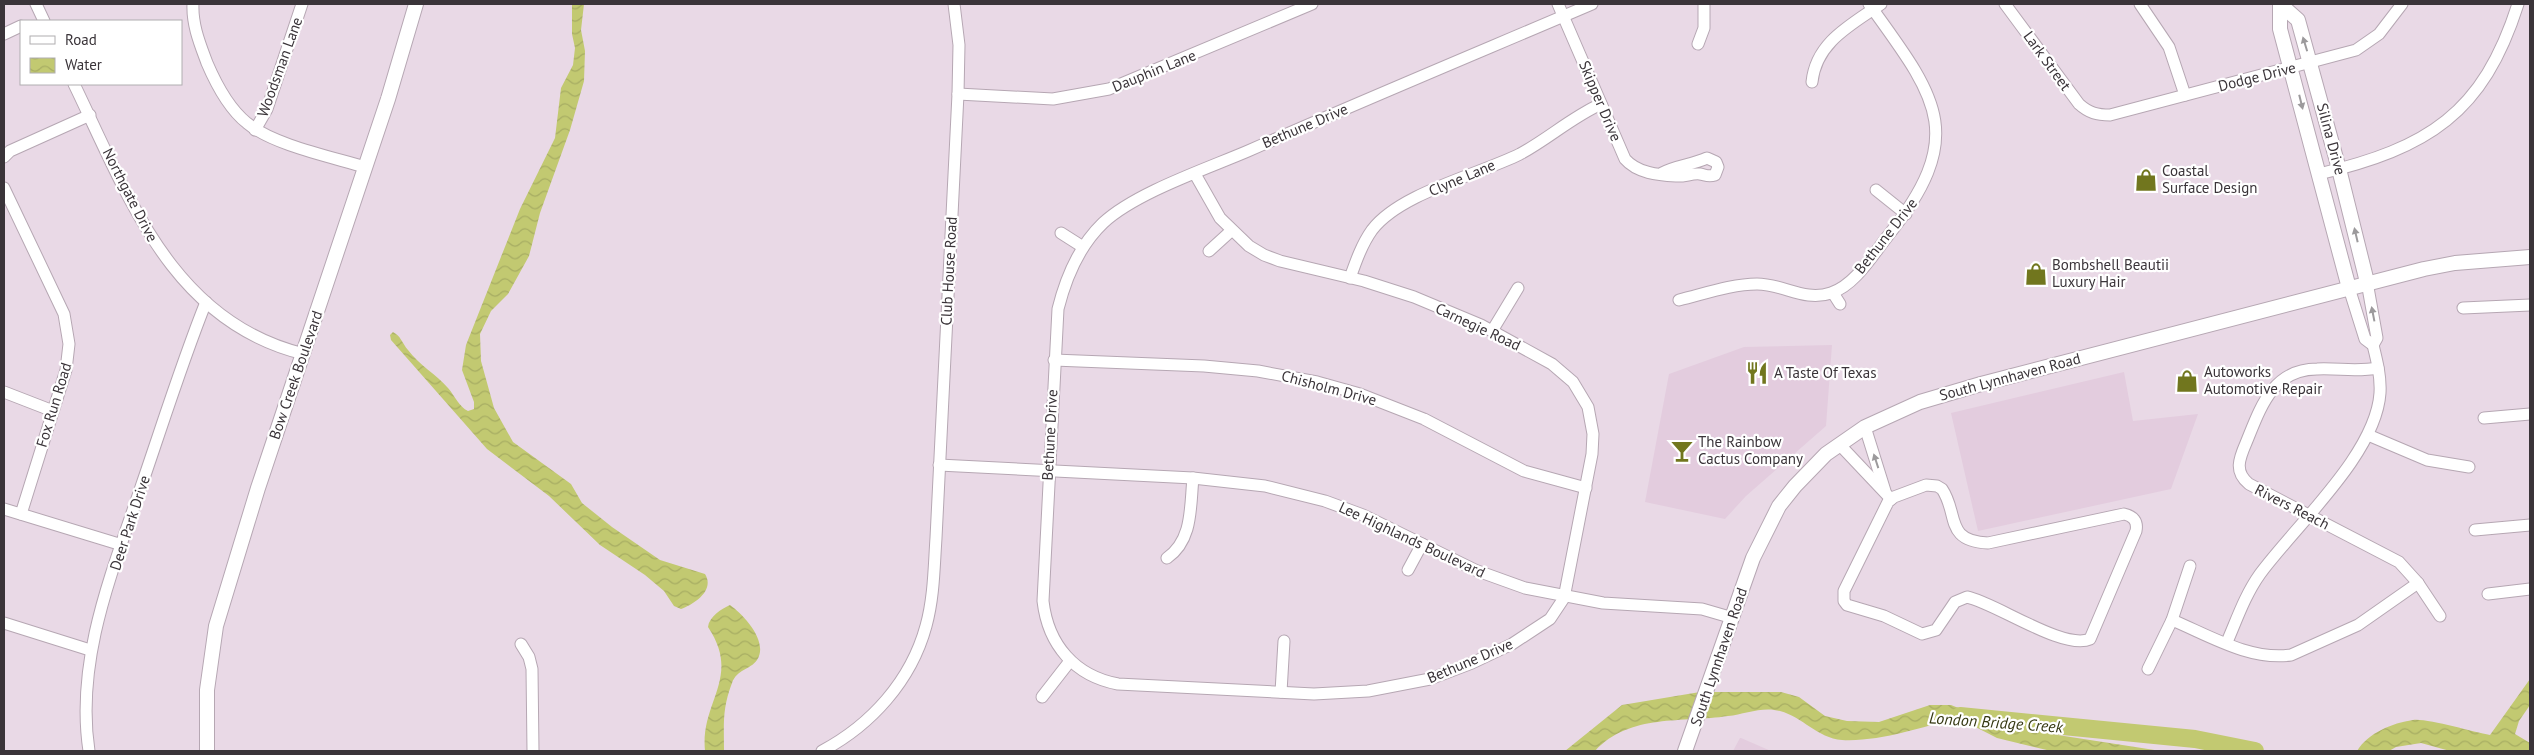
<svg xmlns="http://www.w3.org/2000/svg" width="2534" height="755" viewBox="0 0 2534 755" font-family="'PT Sans',sans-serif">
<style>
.built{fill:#e3ccde}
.water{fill:url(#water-waves)}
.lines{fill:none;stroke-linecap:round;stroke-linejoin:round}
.river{stroke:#c2c971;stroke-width:18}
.minor-casing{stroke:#b6a7b3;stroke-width:13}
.tertiary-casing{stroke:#b6a7b3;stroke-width:16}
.minor{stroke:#fff;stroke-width:11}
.tertiary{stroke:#fff;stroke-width:14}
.oneway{fill:#9c9a9c}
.labels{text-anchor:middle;stroke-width:4.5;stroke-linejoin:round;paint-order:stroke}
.street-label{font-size:15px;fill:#3a3439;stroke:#fff}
.poi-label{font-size:15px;fill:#3a3439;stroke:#fff;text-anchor:start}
.water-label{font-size:16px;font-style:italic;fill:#343711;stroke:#fff}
</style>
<defs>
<pattern id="water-waves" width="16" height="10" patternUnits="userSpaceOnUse" patternTransform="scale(1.25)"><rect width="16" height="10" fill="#c2c971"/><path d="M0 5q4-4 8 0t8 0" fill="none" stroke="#a7ad63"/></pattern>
</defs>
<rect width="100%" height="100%" fill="#e9d9e6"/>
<g class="built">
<path d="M1832,345L1826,426L1746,496L1725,519L1645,502L1669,374L1744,347Z"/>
<path d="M2124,372L2133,421L2198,414L2171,489L1978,531L1951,413Z"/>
<path d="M1740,738H1741L1771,751H1733Z"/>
</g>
<g class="water">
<path d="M572,4H584L581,30L585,51L584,81L570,130L540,213L529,256L508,294L491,311L480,334L481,361L494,408L513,442L571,484L582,503L612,527L660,560L705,574C715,590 695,604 681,609L674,606L664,591L645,575L600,545L549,496L487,449L391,340L390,335L393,332C401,336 402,343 408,350C419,365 436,374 448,388C455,396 459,407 468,411L474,409V402L462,370L466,345L520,209L555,138L561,88L573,65L575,48L572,34Z"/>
<path d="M730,605C744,615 769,642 757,660C750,670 737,669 732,683C722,709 724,724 724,751H705C700,701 742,678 708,627C709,617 721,609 730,605Z"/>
<path d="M2530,679V705L2519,721L2515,734L2530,743V751H2450L2421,743L2396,747L2389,751H2357C2368,733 2392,723 2413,720C2427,718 2473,732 2490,735Z"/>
<path d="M1700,692H1781L1799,697L1825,716L1847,721L1879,722L1930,705H1951L2006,727L2161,751H2051L1997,738L1958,718C1921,727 1880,742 1842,740C1817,738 1803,717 1780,711C1763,706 1745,714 1728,716C1683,723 1630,713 1595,751H1565L1622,705Z"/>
</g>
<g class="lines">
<path class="river" d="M1960,716L2195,739L2255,751"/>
<defs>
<g id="minor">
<path d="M36,4L44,21"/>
<path d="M193,4C192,25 200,44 207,63C216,84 228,108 247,123C273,145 332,157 365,167"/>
<path d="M1558,4L1625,159C1637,173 1658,175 1676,176C1684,177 1692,173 1700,174C1706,175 1708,177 1715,175L1718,167L1716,162L1707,158C1692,165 1677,165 1662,173"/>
<path d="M2005,4L2079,104C2089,113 2097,115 2110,115L2356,50L2379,34L2402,4"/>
<path d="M2140,4L2169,47L2185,95"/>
<path d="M4,34L21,26"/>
<path d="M1698,44L1704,28V4"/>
<path d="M1812,82C1816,42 1851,25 1881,4"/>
<path d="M74,84C127,193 171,322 304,354"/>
<path d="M958,94L1053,99L1109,89L1312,4"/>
<path d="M255,130L267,109L302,4"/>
<path d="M4,157L10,151L90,115"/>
<path d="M1195,174L1220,218L1249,246L1264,255L1280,261L1364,281L1414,297L1481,325L1552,364L1573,382L1588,407L1593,434L1592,454L1564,598L1550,619L1512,644L1472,663L1430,679L1368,691L1314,694L1118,684C1075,676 1048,645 1043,601L1058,309C1066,277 1079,246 1103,223C1135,193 1206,169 1248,151C1362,101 1477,53 1592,4"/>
<path d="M2319,174C2428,148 2483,114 2518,4"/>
<path d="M4,188L64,314L69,344L66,370L21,514"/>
<path d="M1876,190L1906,214"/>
<path d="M1061,233L1083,247"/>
<path d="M1209,251L1231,231"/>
<path d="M1350,278C1356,261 1362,244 1372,230C1400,193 1478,175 1520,154C1548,139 1572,117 1601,104"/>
<path d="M2367,282L2377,338L2373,345"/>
<path d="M1833,293L1840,304"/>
<path d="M1679,300C1704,294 1732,284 1757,284C1784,284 1804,302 1831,293C1855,285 1872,256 1887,237C1969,135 1937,98 1869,4"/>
<path d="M2463,308L2530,305"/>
<path d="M1492,331L1518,288"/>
<path d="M1054,360L1204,366L1258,371L1317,382L1360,394L1424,419L1524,471L1586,488"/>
<path d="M2378,368C2356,372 2339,368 2317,369C2272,369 2260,409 2246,443C2239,459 2234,472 2249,484L2399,562L2418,583L2440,616"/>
<path d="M4,392L53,411"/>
<path d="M2484,418L2530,414"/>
<path d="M1865,427L1885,491"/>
<path d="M2368,435L2427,460L2469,467"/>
<path d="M1839,444L1891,499"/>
<path d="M939,465L1193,478L1265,486L1325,501L1363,515L1475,570L1525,588L1603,603L1702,609L1733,618"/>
<path d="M1926,485L1937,486L1942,489C1959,514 1944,541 1988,543L2124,514C2133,516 2138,521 2136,531L2090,639C2064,651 1994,602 1967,597L1955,602L1936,630L1922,634L1884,616L1847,605L1844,601V591L1888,502L1894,497Z"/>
<path d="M4,509L122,545"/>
<path d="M2475,530L2530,525"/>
<path d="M1167,558C1193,540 1190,507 1193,478"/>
<path d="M1408,570L1422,544"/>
<path d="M2488,594L2530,589"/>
<path d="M2172,620C2208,635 2250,661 2291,655L2358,625L2418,583"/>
<path d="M4,623L90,650"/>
<path d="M2227,642C2237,619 2245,595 2260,574C2296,525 2376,454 2380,393C2381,377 2377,361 2373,345L2365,339L2349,288"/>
<path d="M521,644L529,657L532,669L533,751"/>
<path d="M2148,669L2172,620L2190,566"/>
<path d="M1281,692L1284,641"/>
<path d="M1042,697L1070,661"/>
<path d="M89,751C75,659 113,570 142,484C163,423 182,362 206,302"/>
<path d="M822,751C871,725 911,681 926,626C934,597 934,567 936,538L958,94L959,45L954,4"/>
</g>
<g id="tertiary">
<path d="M2280,4L2298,20L2339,169L2367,282"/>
<path d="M2280,4V29L2349,288"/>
<path d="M207,751V690L216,626L258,488L388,99L416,4"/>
<path d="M1685,751L1753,558L1779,506L1795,486L1826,454L1865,427L1920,402L1981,384L2424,269L2455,263L2530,257"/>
</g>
</defs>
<use href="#minor" class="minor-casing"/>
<use href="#tertiary" class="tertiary-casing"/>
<use href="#minor" class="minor"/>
<use href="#tertiary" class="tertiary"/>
</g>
<defs><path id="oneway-solid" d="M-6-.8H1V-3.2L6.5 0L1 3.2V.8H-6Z" transform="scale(1.25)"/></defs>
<g class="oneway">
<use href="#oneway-solid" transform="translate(2305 44) rotate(-107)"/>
<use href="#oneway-solid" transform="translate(2301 102) rotate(76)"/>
<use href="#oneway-solid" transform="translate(2356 235) rotate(-103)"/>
<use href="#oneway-solid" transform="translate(2373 314) rotate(-101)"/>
<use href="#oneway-solid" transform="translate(1876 461) rotate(-108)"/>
</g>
<defs>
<symbol id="shop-bare" viewBox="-9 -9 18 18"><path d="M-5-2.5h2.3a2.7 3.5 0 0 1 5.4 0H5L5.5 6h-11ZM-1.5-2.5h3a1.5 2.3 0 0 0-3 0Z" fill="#71761e" stroke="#fff" stroke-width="2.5" paint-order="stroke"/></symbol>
<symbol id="restaurant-bare" viewBox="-9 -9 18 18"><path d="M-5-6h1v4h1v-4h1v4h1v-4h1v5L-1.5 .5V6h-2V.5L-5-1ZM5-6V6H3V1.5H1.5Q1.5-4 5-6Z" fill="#71761e" stroke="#fff" stroke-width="2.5" paint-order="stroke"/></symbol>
<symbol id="bar-bare" viewBox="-9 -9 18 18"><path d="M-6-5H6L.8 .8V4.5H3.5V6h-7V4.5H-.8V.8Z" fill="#71761e" stroke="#fff" stroke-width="2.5" paint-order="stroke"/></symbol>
</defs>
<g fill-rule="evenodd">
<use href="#shop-bare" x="2130" y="164" width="32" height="32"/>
<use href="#shop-bare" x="2020" y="258" width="32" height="32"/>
<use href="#restaurant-bare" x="1741" y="357" width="32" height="32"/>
<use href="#shop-bare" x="2171" y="365" width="32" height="32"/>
<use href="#bar-bare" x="1666" y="435" width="32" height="32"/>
</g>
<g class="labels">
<g class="street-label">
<text transform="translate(2047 61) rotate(54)" y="5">Lark Street</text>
<text transform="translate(280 67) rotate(-70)" y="5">Woodsman Lane</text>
<text transform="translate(1154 71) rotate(-22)" y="5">Dauphin Lane</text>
<text transform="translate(2257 77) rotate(-14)" y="5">Dodge Drive</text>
<text transform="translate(1600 101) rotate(67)" y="5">Skipper Drive</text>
<text transform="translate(1305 126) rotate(-23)" y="5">Bethune Drive</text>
<text transform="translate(2331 139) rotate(75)" y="5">Silina Drive</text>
<text transform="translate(1462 178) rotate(-23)" y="5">Clyne Lane</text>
<text transform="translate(130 195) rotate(63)" y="5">Northgate Drive</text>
<text transform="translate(1886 236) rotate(-52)" y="5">Bethune Drive</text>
<text transform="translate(949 271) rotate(-87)" y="5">Club House Road</text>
<text transform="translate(1478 327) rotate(25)" y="5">Carnegie Road</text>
<text transform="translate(296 375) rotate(-71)" y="5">Bow Creek Boulevard</text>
<text transform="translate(2010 377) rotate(-15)" y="5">South Lynnhaven Road</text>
<text transform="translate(1329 388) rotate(15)" y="5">Chisholm Drive</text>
<text transform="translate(54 405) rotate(-73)" y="5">Fox Run Road</text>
<text transform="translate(1050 435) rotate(-87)" y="5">Bethune Drive</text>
<text transform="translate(2292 507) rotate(27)" y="5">Rivers Reach</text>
<text transform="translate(130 523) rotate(-72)" y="5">Deer Park Drive</text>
<text transform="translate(1412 540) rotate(25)" y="5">Lee Highlands Boulevard</text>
<text transform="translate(1719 657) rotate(-71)" y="5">South Lynnhaven Road</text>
<text transform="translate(1470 661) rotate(-23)" y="5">Bethune Drive</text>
</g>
<g class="poi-label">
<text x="2162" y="176">Coastal<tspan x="2162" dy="17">Surface Design</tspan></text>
<text x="2052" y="270">Bombshell Beautii<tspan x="2052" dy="17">Luxury Hair</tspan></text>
<text x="2204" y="377">Autoworks<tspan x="2204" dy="17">Automotive Repair</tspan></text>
<text x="1774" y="378">A Taste Of Texas</text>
<text x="1698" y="447">The Rainbow<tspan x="1698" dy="17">Cactus Company</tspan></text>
</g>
<g class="water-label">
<text transform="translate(1996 722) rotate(4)" y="6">London Bridge Creek</text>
</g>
</g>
<rect width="2534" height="755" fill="none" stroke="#3a3439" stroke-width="10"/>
<rect x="20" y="20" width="162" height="65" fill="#ffffff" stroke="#b0aeb0"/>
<rect x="30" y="36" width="25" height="8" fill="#ffffff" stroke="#b0aeb0"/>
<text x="65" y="45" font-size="15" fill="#3a3439">Road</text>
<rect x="30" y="58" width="25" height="15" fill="url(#water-waves)" stroke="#b0aeb0"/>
<text x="65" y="70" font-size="15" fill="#3a3439">Water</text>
</svg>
